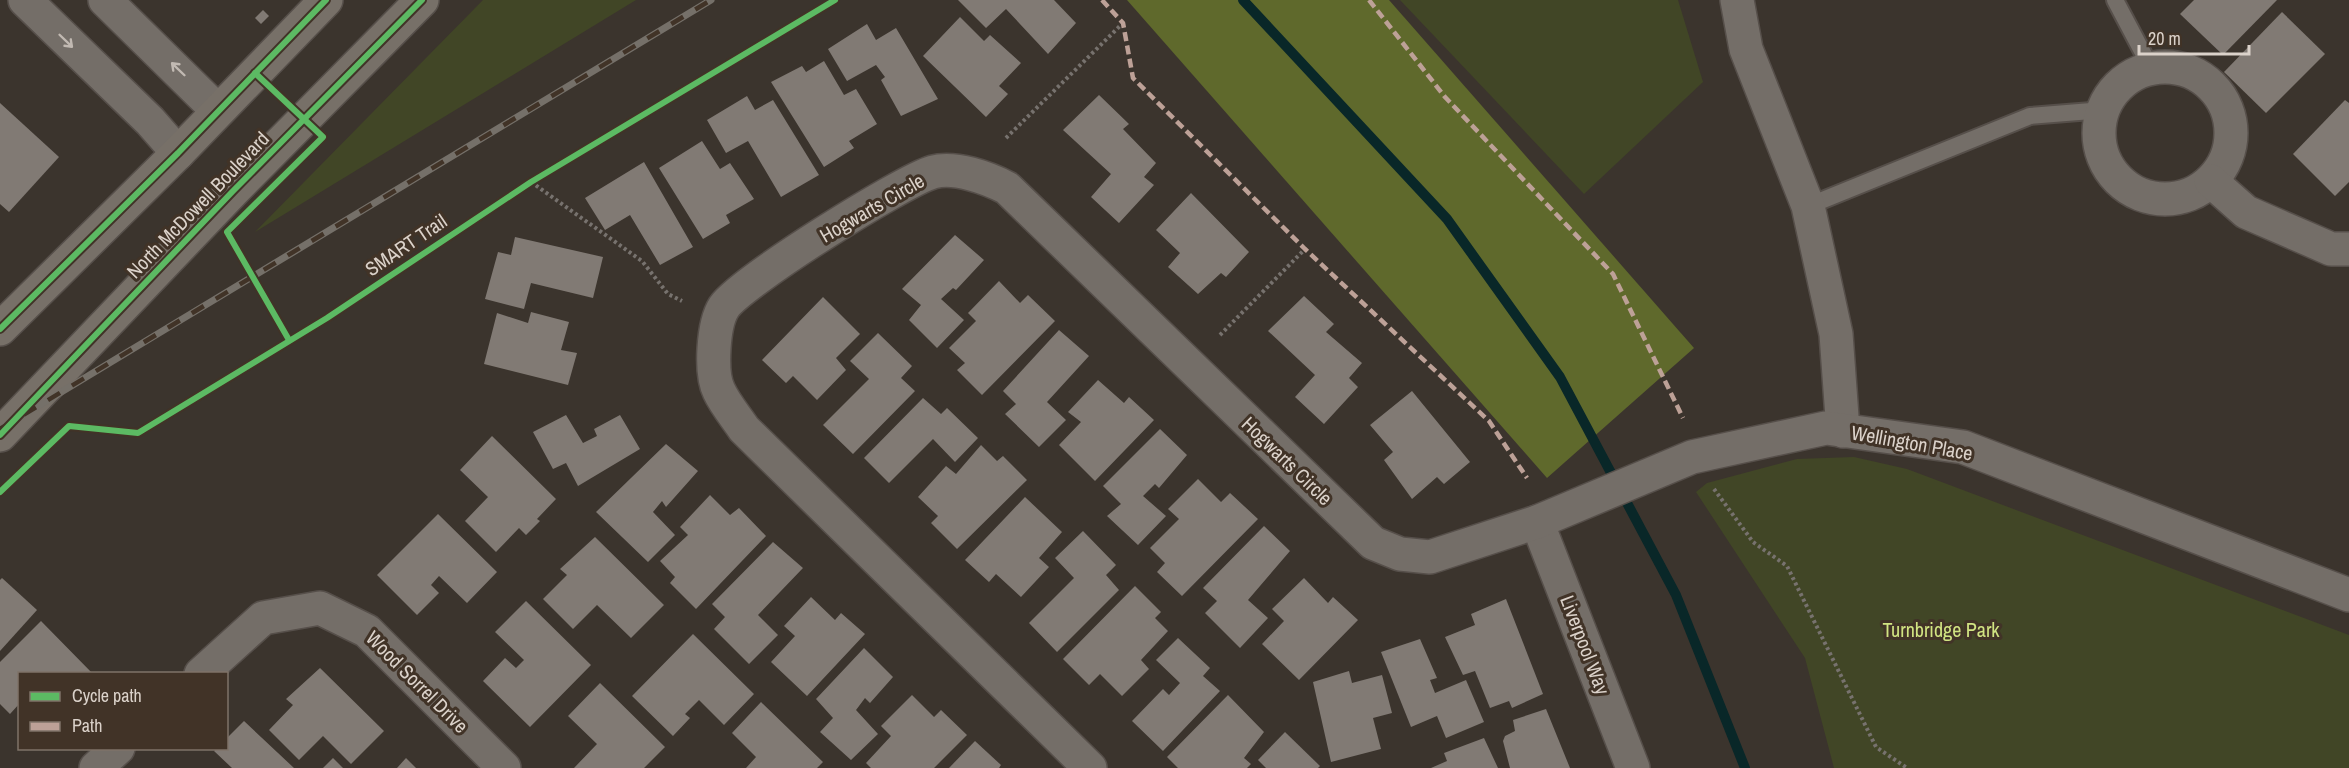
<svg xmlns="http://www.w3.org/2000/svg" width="2349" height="768" viewBox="0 0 2349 768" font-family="'Archivo Narrow',sans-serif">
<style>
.green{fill:#414626}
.forest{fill:#5f692c}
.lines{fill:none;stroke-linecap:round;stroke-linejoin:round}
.stream{stroke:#092728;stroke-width:10}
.building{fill:#817a74}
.service-casing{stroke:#564f4a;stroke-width:20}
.minor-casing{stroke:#564f4a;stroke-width:36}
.secondary-casing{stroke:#564f4a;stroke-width:36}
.path{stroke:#77726e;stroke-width:4;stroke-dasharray:3 3;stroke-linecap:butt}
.service{stroke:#746e68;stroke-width:16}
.minor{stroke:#746e68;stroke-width:33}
.secondary{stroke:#777068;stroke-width:33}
.rail-casing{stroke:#757069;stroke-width:7}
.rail{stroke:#413327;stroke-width:4.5;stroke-dasharray:14;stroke-linecap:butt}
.quiet{stroke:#bda197;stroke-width:4.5;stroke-dasharray:9 4.5;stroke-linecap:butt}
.cycleway-casing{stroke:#413327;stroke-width:10}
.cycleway{stroke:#5cba63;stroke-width:6}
.oneway{stroke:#c1b9b2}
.labels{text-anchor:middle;stroke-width:6;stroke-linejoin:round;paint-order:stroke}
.street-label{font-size:20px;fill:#dbd2ca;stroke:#413327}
.park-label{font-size:20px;fill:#d1e482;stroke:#413327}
</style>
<rect width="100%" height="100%" fill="#3b342d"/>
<g class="green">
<path d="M483,0H636L255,232Z"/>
<path d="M1400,0H1678L1703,82L1584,194Z"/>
<path d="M1854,457L1907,469L2349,635V768H1834L1805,658L1696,492L1707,483L1797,459Z"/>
</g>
<path class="forest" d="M1127,0H1389L1694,348L1547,478Z"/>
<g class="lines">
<path class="stream" d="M1243,0L1447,219L1560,377L1676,595L1745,768"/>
</g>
<g class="building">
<path d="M958,0H1054L1076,23L1048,54L1006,9L986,28Z"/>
<path d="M2194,0H2277L2223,55L2180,14Z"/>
<path d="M263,10L269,16L261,24L255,18Z"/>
<path d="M2282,12L2325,54L2266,113L2224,72Z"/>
<path d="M960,17L984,41L990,35L1021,63L999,86L1008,94L986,117L923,56Z"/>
<path d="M867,24L876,40L896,28L938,99L901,116L881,80L885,77L876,65L847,81L828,49Z"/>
<path d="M824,61L844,95L856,89L877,124L849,141L854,148L824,167L771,82L802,66L806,72Z"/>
<path d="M1099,95L1129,124L1123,129L1156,163L1144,177L1154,185L1119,223L1091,197L1111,174L1063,130Z"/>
<path d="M747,96L755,110L773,100L819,175L781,197L748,141L726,153L707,120Z"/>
<path d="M2345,100L2349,103V182L2335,196L2293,154Z"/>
<path d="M0,103L59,157L9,212L0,204Z"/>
<path d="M702,141L720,169L730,163L754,199L726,215L730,223L703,239L659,168Z"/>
<path d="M644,162L693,247L660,265L630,215L605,230L585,198Z"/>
<path d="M1191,193L1249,252L1226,277L1221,273L1198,294L1168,267L1180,253L1156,230Z"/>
<path d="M955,235L984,260L956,290L953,288L941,299L964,320L937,348L909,320L921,305L902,289Z"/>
<path d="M515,237L603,257L593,298L531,283L524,309L485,299L498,252L511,255Z"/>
<path d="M999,281L1020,303L1028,295L1055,321L982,395L957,370L965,363L949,348L976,321L968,313Z"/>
<path d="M1304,296L1334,324L1326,332L1362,363L1349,378L1358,387L1324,424L1295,397L1315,375L1268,331Z"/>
<path d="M823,297L860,334L836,358L846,370L817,400L793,376L786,383L762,360Z"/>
<path d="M531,312L569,322L561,350L577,353L568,385L484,364L497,313L528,323Z"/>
<path d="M1059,330L1089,356L1047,402L1066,420L1039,447L1005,414L1016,404L1003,391Z"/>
<path d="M878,333L912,366L901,378L915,391L853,454L823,425L869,379L850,361Z"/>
<path d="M1098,380L1124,403L1129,397L1154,420L1095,481L1059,445L1081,422L1068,412Z"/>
<path d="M1412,391L1470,462L1444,484L1437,477L1412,499L1384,460L1393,452L1370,425Z"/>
<path d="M923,398L941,414L947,408L978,438L955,462L933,439L889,483L864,458Z"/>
<path d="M566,415L583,443L597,436L594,429L620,415L640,449L578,486L566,463L553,469L533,432Z"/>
<path d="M1160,429L1187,455L1159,488L1155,484L1143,496L1166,516L1138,545L1107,516L1121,504L1103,486Z"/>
<path d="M492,436L556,499L537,519L540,521L526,535L519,528L496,552L465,521L488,497L460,470Z"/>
<path d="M666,444L698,471L666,507L662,501L653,512L675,535L648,562L596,512Z"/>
<path d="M981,445L997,461L1003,456L1027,480L957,549L931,523L938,516L918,497L946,466L956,474Z"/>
<path d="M1198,479L1221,502L1230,493L1258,519L1182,596L1157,572L1165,563L1150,548L1179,519L1168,509Z"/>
<path d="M710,495L730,515L739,508L766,536L696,609L670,583L675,577L660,561L688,535L680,527Z"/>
<path d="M1025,497L1062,532L1039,558L1049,567L1021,597L996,574L989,582L965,560Z"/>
<path d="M438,514L497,572L467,603L439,576L431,585L439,593L417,615L377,575Z"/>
<path d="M1264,526L1290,551L1248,600L1268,618L1240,648L1205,613L1217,601L1203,588Z"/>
<path d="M1083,531L1116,565L1106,575L1119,590L1057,652L1029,623L1074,578L1055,558Z"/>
<path d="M595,537L664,605L631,638L597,605L573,629L543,599L567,575L560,569Z"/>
<path d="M773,542L803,568L758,615L778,635L749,664L714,629L725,617L712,604Z"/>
<path d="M2,578L37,610L0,651V580Z"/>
<path d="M1304,578L1328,603L1333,597L1358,620L1299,680L1262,644L1284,621L1272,609Z"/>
<path d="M1135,586L1161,612L1155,618L1168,631L1141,660L1149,669L1122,696L1100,674L1089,685L1063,659Z"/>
<path d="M811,597L835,620L841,613L865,634L807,696L771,662L795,636L784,626Z"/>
<path d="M1506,599L1543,694L1512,708L1509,701L1490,708L1475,671L1463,675L1445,637L1475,625L1471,614Z"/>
<path d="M526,601L591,665L530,727L483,681L505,658L516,668L524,660L495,632Z"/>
<path d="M41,621L93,674H20V703L10,714L0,704V662Z"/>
<path d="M693,634L754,694L724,725L699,700L685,714L690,718L673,736L632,696Z"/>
<path d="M1178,638L1210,668L1203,676L1220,691L1163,751L1132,721L1163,689L1169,695L1180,683L1156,660Z"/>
<path d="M1420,639L1437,678L1430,680L1435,693L1466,680L1484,722L1446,738L1437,716L1411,727L1381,652Z"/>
<path d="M864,648L893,677L870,703L865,698L856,710L878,734L851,760L820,732L833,718L816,699Z"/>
<path d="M320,668L384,731L351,764L323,736L299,760L269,730L293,705L286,699Z"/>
<path d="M1349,671L1352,683L1382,675L1392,713L1373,718L1381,749L1331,762L1313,682Z"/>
<path d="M600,683L665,747L644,768H574L597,744L568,716Z"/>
<path d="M912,695L934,717L941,710L967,735L934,768H871L866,763L891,736L881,726Z"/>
<path d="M1228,695L1264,732L1244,758L1251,764L1247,768H1178L1167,757Z"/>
<path d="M761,702L823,762L817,768H746L756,757L732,733Z"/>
<path d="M1546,709L1570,768H1510L1503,741L1505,736L1515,731L1513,720Z"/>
<path d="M244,721L294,768H232L214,751L217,748H226V739Z"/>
<path d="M1285,732L1320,766L1318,768H1266L1258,760Z"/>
<path d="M1484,738L1498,768H1431L1447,761L1444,753Z"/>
<path d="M975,741L1001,765L999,768H949Z"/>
<path d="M333,758L343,768H323Z"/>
<path d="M406,758L416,768H397Z"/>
</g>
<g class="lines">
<defs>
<g id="service">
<path d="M2115,0L2151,68"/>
<path d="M1808,206L2030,116L2104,110"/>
</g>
<g id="minor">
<path d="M25,0L150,121L178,153"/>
<path d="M105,0L218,111"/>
<path d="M1737,0L1746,49L1808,206L1836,334L1843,431"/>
<circle cx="2165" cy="133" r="66"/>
<path d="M2211,181L2246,212L2331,249H2349"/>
<path d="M1537,522L1633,768"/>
<path d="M201,674L263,618L320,608L367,631L504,768"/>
<path d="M96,768L118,748"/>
<path d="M1090,768L744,429C736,417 725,404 719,391C710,373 713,324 724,307C741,282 902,181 933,172C955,166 988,178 1007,188L1373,543L1400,554L1430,557L1537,522L1692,457L1826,428L1963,447L2349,595"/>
</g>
<g id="secondary">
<path d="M0,329L178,153L326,0"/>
<path d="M0,435L233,191L422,0"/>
</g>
</defs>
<use href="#service" class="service-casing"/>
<use href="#minor" class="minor-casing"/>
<use href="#secondary" class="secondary-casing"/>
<g class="path">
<path d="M1006,138L1123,23"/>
<path d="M531,182L642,261L668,294L682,301"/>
<path d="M1220,335L1305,249"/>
<path d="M1714,489L1753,542L1787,566L1876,747L1907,768"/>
</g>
<use href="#service" class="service"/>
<use href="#minor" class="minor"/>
<use href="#secondary" class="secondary"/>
<defs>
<path id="rail" d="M0,429L711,0"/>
</defs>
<use href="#rail" class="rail-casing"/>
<use href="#rail" class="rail"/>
<g class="quiet">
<path d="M1102,0L1123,23L1133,78L1305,249L1489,421L1527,478"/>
<path d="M1369,0L1445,97L1613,274L1683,418"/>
</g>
<defs>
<g id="cycleway">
<path d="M255,73L323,137L227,232L289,340"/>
<path d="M0,329L178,153L326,0"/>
<path d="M0,435L233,191L422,0"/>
<path d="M0,492L69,426L138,433L327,318L531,182L835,0"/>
</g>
</defs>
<use href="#cycleway" class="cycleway-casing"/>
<use href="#cycleway" class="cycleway"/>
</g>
<defs><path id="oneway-shaft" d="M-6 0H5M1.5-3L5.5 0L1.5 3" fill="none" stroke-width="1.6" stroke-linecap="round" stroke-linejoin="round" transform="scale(1.5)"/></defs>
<g class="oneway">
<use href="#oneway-shaft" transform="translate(66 41) rotate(44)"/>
<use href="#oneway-shaft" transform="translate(178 69) rotate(-136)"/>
</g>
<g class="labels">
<g class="street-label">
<text transform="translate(198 205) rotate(-46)" y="7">North McDowell Boulevard</text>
<text transform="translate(872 208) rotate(-30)" y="7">Hogwarts Circle</text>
<text transform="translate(406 245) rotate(-34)" y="7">SMART Trail</text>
<text transform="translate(1912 443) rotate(10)" y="7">Wellington Place</text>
<text transform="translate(1287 461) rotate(44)" y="7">Hogwarts Circle</text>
<text transform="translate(1585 645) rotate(69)" y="7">Liverpool Way</text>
<text transform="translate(417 682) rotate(45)" y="7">Wood Sorrel Drive</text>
</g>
<g class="park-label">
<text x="1941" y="637">Turnbridge Park</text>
</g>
</g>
<rect x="18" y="672" width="210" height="78" fill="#413327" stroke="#7f7368" stroke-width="1.5"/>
<rect x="30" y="692" width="30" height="9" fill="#5cba63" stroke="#7f7368" stroke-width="1.5"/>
<text x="72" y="702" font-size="18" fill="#dbd2ca">Cycle path</text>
<rect x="30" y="722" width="30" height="9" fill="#bda197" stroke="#7f7368" stroke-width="1.5"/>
<text x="72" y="732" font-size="18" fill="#dbd2ca">Path</text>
<path d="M2139 45v9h110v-9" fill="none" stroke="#dbd2ca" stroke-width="3"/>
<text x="2148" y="45" font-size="18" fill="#dbd2ca" stroke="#413327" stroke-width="4.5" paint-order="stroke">20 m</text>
</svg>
